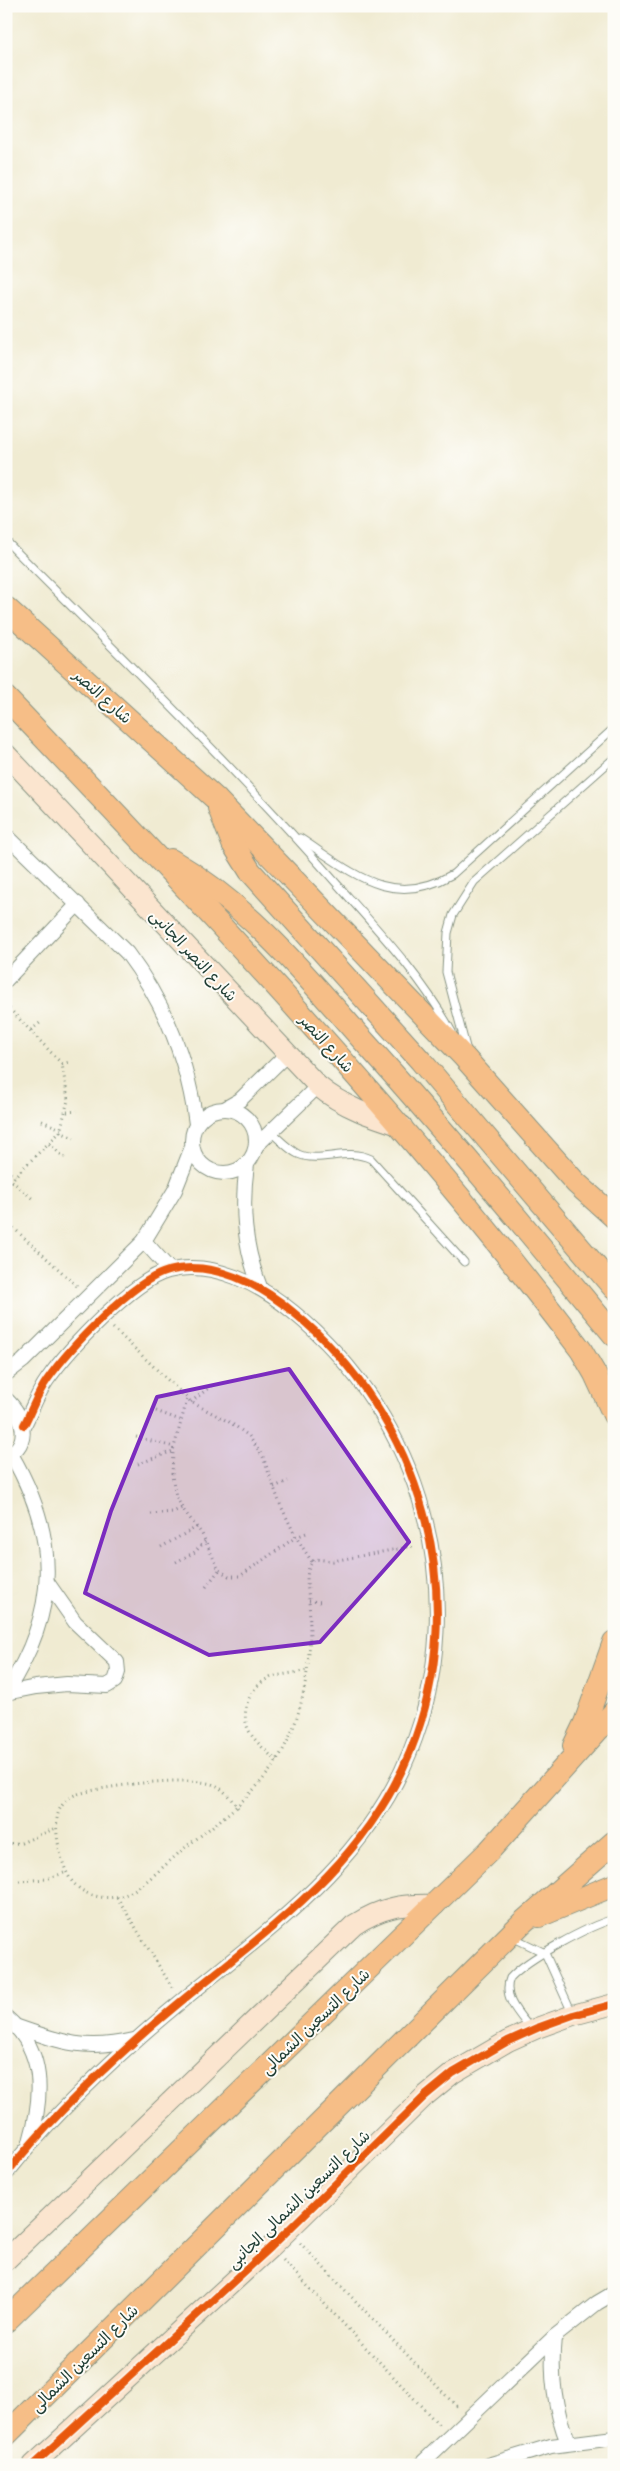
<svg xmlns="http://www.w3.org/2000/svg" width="620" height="2471" viewBox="0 0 620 2471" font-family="Dekko,'Playpen Sans Arabic',sans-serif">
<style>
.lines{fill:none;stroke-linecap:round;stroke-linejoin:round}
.lane-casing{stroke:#889483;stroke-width:9}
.street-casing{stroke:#889483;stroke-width:16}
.secondary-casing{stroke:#889483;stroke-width:22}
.primary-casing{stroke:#889483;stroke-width:24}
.path{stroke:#889483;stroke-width:3;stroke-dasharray:1 4;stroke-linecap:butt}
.lane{stroke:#fff;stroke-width:7}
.street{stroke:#fff;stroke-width:14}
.secondary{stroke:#fbe5cf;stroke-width:20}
.primary{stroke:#f6be87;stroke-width:22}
.cycleway-casing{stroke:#fdfcf7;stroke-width:11}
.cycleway{stroke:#e8590c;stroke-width:8}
.marked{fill:#7b2cbf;fill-opacity:0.2;stroke:#7b2cbf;stroke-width:4;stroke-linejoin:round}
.labels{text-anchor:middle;stroke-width:4;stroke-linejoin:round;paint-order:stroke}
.street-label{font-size:16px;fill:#1f3d34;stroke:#fdfcf7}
</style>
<rect width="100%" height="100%" fill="#fdfcf7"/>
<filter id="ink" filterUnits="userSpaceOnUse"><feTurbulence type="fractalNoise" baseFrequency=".02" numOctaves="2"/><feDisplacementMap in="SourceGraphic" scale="10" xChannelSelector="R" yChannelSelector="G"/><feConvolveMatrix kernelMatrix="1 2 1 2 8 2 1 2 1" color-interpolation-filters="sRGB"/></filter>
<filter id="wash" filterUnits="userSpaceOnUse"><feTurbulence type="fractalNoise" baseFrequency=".0096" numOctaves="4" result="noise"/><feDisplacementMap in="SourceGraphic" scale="20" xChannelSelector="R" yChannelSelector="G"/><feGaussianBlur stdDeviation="1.12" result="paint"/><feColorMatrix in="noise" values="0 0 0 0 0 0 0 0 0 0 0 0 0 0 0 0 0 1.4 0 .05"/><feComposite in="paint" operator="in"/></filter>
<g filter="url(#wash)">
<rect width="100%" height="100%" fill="#f0ebd2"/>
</g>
<g filter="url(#ink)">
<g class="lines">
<defs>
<g id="lane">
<path d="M6,541C115,651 227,759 329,875C373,925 420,973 452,1032"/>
<path d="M300,838C352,872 391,910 453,874L614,728"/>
<path d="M467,1051L446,972L448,933L453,915L474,882L614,758"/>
<path d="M271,1132C279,1139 288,1149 298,1154C320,1164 346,1147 371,1159L464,1262"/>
<path d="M512,1937L545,1953L573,2015"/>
<path d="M530,2028C519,2014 502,1997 510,1978C527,1959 588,1926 614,1919"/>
</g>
<g id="street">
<path d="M6,835L127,953C166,1005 188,1060 196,1124"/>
<path d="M6,980L78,904"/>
<path d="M226,1108L240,1100L287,1054"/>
<circle cx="224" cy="1141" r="32"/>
<path d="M256,1146L318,1086"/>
<path d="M247,1164C241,1208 244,1246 260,1287"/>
<path d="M144,1241L170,1270"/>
<path d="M6,1374L23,1361L144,1241L175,1190L192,1147"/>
<path d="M6,1399C23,1415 33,1444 6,1456"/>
<path d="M6,1692C59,1611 60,1538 11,1454"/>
<path d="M6,1693L36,1687L67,1684L107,1686L115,1681L118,1672L117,1662L75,1622L47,1582"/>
<path d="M6,2017C46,2051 43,2096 30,2142"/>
<path d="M18,2027C63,2043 86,2051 134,2040"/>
<path d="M6,2174C44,2126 90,2081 136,2040C236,1949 357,1883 410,1752C473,1596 422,1417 293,1312C261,1285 212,1259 168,1271C133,1280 68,1350 47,1380C37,1394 32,1410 24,1425"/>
<path d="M554,2337C550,2375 554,2408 568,2443"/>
<path d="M420,2465L554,2337L597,2303L614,2293"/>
<path d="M488,2465L551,2446L614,2438"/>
</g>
<g id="secondary">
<path d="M6,754L318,1086C343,1107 371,1116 402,1126"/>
<path d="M6,2260L354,1925C382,1907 401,1904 435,1905"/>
<path d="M33,2465L271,2247L425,2096L453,2073L508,2041L537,2028L573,2015L614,2004"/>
</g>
<g id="primary">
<path d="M6,608L217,800L464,1057L576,1183L614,1217"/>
<path d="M6,698C206,907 406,1119 581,1350L595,1374L614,1415"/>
<path d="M219,808L233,844L250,871L421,1061L614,1288"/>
<path d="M171,860C248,905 303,972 361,1038C448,1134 531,1234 614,1335"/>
<path d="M574,1746L585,1723L614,1642"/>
<path d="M539,1916L614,1885"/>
<path d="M6,2321L489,1851L614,1712"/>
<path d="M6,2435L522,1923L614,1842"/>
</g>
</defs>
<use href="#lane" class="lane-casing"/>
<use href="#street" class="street-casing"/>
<use href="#secondary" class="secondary-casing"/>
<use href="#primary" class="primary-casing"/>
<g class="path">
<path d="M6,1005L62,1064L68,1100L60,1132L15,1176L6,1190"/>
<path d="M31,1030L40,1023"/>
<path d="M62,1064L69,1062"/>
<path d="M67,1112L77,1111"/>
<path d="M42,1121L61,1129"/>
<path d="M60,1132L74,1138"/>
<path d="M49,1144L66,1159"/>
<path d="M6,1171L15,1176"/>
<path d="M12,1181L34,1200"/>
<path d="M6,1221L77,1286"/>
<path d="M113,1328L191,1402L231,1423L249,1436L263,1457L280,1504L296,1537L312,1562"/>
<path d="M187,1400L173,1451L172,1476L176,1496L182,1508L202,1534L219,1570L229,1576H240L296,1537L309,1532"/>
<path d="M191,1402L211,1386"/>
<path d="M156,1411L180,1420"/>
<path d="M136,1437L174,1447"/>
<path d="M138,1464L173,1451"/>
<path d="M274,1487L288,1481"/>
<path d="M151,1514L173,1512L182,1508"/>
<path d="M161,1547L197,1527"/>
<path d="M176,1562L195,1552L205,1541"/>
<path d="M206,1587L219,1570"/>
<path d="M309,1601L323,1602"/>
<path d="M277,1761C267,1752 254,1741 248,1729C240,1709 251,1684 272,1677C283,1674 296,1673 307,1670"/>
<path d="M238,1808C232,1800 225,1791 217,1786C192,1774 102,1786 75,1795C69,1797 64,1802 61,1807C51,1822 60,1858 67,1873C77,1895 103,1902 124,1895C142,1889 171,1859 187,1846C230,1813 271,1783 292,1731C308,1691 312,1644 309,1601C308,1586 303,1570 315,1559L333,1561L414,1546"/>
<path d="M6,1844L21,1843L56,1828"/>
<path d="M19,1881L46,1879L67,1872"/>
<path d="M117,1897L173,1989"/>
<path d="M300,2243L458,2408"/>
<path d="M283,2260L440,2426"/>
</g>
<use href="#lane" class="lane"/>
<use href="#street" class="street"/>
<use href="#secondary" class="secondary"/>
<use href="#primary" class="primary"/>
<defs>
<g id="cycleway">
<path d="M6,2174C44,2126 90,2081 136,2040C236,1949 357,1883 410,1752C473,1596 422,1417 293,1312C261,1285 212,1259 168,1271C133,1280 68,1350 47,1380C37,1394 32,1410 24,1425"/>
<path d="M33,2465L271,2247L425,2096L453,2073L508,2041L537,2028L573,2015L614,2004"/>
</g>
</defs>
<use href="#cycleway" class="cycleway-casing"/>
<use href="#cycleway" class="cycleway"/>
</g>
</g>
<path class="marked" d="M289,1369L409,1542L320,1642L209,1655L85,1593L111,1511L157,1397Z"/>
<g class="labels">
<g class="street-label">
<text transform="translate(103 696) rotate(42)" y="6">شارع النصر</text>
<text transform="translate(194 955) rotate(47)" y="6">شارع النصر الجانبى</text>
<text transform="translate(327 1043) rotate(48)" y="6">شارع النصر</text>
<text transform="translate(315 2021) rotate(-44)" y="6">شارع التسعين الشمالى</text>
<text transform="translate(298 2199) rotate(-44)" y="6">شارع التسعين الشمالى الجانبى</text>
<text transform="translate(84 2358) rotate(-45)" y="6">شارع التسعين الشمالى</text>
</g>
</g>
<rect width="620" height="2471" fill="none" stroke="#fdfcf7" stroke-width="25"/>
</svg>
